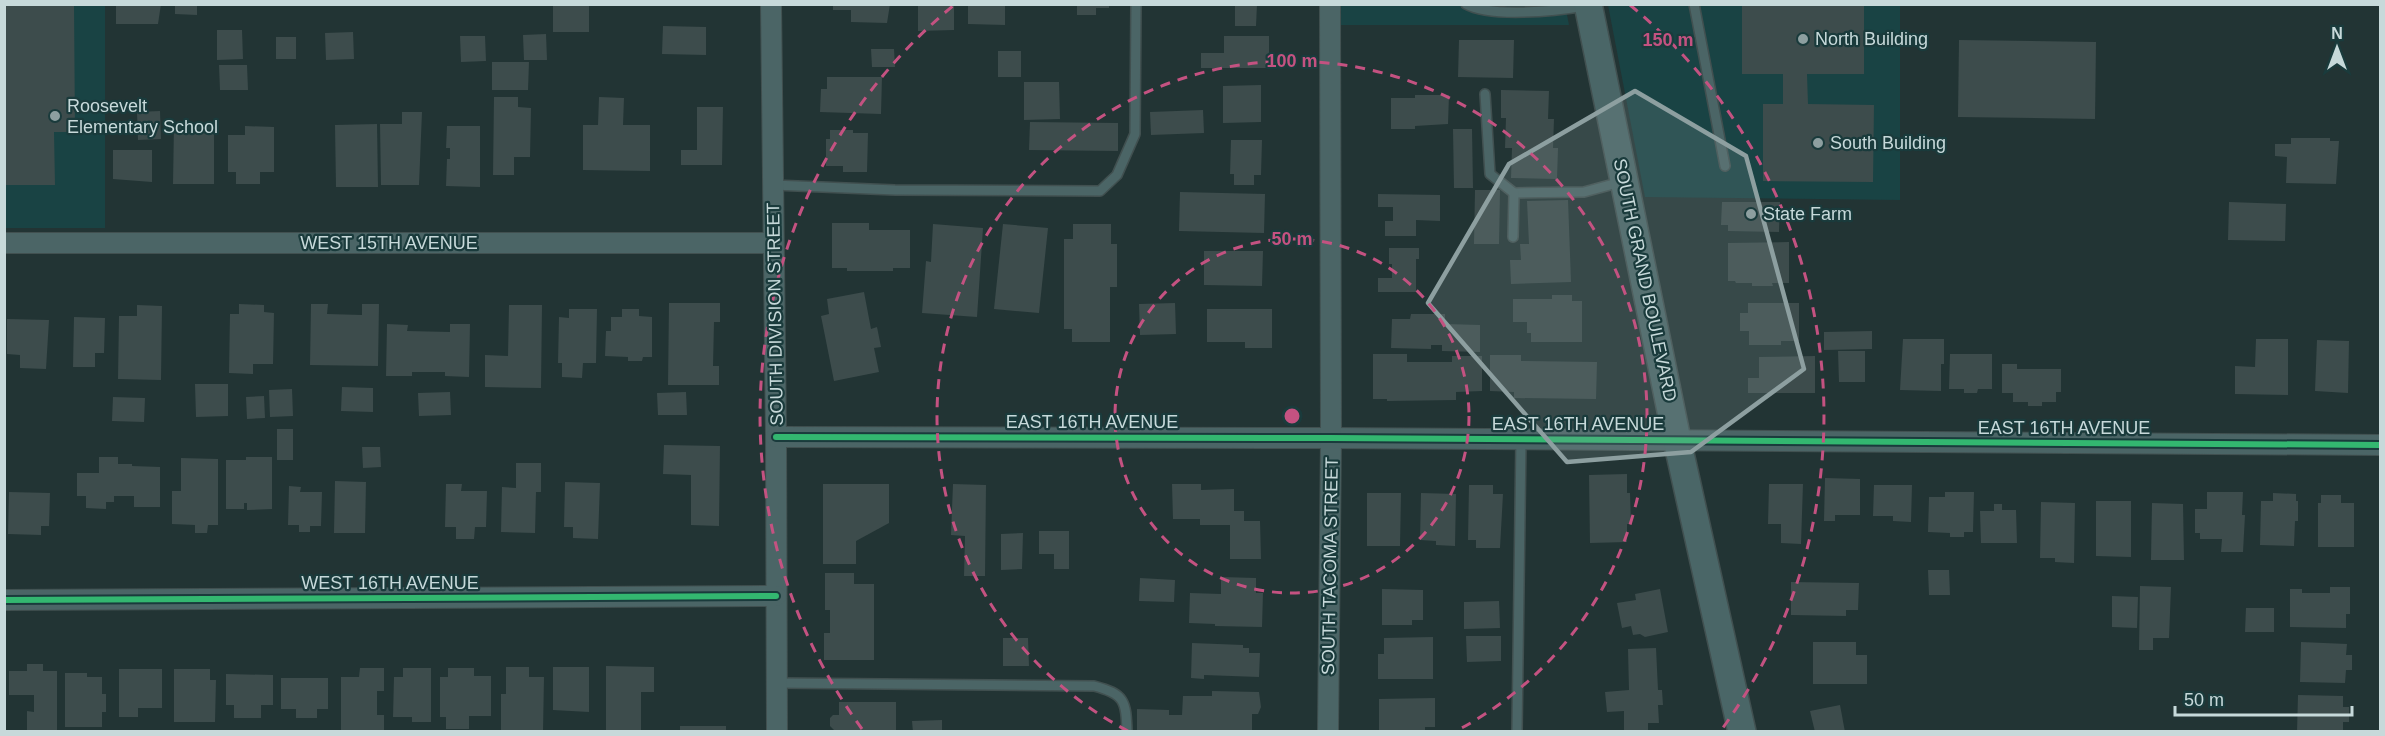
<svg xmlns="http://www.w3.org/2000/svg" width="2385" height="736" viewBox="0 0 2385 736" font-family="Helvetica,sans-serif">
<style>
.built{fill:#194344}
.building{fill:#3d4c4c}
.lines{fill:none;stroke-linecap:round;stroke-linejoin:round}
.service-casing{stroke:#415050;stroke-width:12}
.minor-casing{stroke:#415050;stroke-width:22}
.secondary-casing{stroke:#415050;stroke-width:30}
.service{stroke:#4b6566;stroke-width:9}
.minor{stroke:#4b6566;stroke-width:20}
.secondary{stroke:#4a6667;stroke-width:27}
.cycleway-casing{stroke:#1a3b3c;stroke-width:10}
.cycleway{stroke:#33b770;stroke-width:6}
.marked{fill:#8d9fa0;fill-opacity:0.2;stroke:#8d9fa0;stroke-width:4.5;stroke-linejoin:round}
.ring{fill:none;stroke:#c45281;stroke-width:3;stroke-dasharray:10 8}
.poi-dot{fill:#8d9fa0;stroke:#1a3b3c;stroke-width:2}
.labels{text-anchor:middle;stroke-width:4.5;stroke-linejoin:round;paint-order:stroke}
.poi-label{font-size:18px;fill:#c7d9da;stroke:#1a3b3c;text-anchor:start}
.street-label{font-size:18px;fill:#c7d9da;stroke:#1a3b3c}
.centre{fill:#c45281;stroke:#1a3b3c;stroke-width:3}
.ring-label{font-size:18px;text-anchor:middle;font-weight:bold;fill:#c45281;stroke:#1a3b3c;stroke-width:4.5;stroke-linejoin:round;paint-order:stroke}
</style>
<rect width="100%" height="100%" fill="#223434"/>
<g class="built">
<path d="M1341,4L1565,5L1569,25H1341Z"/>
<path d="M4,5H105V228H5Z"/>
<path d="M1608,5H1900V200L1645,197Z"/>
</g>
<g class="building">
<path d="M4,4H74L75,132H54L55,185H4Z"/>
<path d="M116,4H161L158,24H116Z"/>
<path d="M175,4H197V15L175,14Z"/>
<rect x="553" y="4" width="36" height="28"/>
<path d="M833,4H890L887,23L851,22V10H833Z"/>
<path d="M918,4H954V30L918,31Z"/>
<path d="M968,4H1005V25L968,24Z"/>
<path d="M1077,4H1109V8H1096V15H1077Z"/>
<path d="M1235,4H1257L1256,26H1235Z"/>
<path d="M1742,4H1864V74H1807L1808,104L1874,105L1873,182L1763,181V104H1783V74H1742Z"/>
<path d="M663,26L706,27V55L662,54Z"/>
<path d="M217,30H242L243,59L217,60Z"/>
<path d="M353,32L354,59L326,60L325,33Z"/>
<path d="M546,34L547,60H524L523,35Z"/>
<path d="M460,36H485L486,61L461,62Z"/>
<path d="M1224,36H1269V68H1201V53H1224Z"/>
<rect x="276" y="37" width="20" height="22"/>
<path d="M1459,40H1514L1513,78L1458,77Z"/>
<path d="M1959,40L2096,42L2095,119L1958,117Z"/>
<path d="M871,49H894L895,67H872Z"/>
<rect x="998" y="51" width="23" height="26"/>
<path d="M492,62H529L528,90H492Z"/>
<path d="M219,65H247L248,90H220Z"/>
<path d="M827,77H882L881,114L820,112L821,89H827Z"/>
<path d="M1024,82H1059L1060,119L1024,120Z"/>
<path d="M1261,85V122L1223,123V86Z"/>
<path d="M1501,90L1549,91L1548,119H1554L1553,148H1558L1557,179L1511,178L1512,148H1505L1506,118H1501Z"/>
<path d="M1415,95H1449L1448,124L1415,126V129H1391V98H1415Z"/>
<path d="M494,97H518V107L531,108L530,157H514V175H493Z"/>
<path d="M599,97L624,98L623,125H650V171L583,170V125H598Z"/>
<path d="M697,107H723L722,165H681V150H697Z"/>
<path d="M1203,110L1204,133L1151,135L1150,112Z"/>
<path d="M160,111L161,139L138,140L137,112Z"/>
<path d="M402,112H422L419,185H381L380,124H402Z"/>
<path d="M1030,122L1118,123V151L1029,150Z"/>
<path d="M377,124L378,187H336L335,125Z"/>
<path d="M174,125H214V184H173Z"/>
<path d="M245,126L274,127V172H260V184H236V172H228V135H245Z"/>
<path d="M447,126H480V187L446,186L447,159H450V148H446Z"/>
<path d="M1453,129H1472L1473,188H1454Z"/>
<path d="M830,130H853V133H868L867,172H843V166H826V139H830Z"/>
<path d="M2291,138H2330V141H2339L2336,184L2286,183L2287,157L2275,156V144H2291Z"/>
<path d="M1231,140H1262L1261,175H1254V185H1234V174H1230Z"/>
<path d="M113,150H152V182L113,179Z"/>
<path d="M1475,190H1500L1499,244H1474Z"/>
<path d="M1180,192L1265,194L1264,233L1179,231Z"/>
<path d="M1378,194L1440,195V221L1416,220V236H1385V221H1393V207H1378Z"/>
<path d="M1568,200L1571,282L1511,284L1510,260H1521L1520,244H1529L1527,201Z"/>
<path d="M1722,202H1780L1779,232L1728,231V225H1721Z"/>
<path d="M2229,202L2286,204L2285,241L2228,240Z"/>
<path d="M832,223H869V230H910V268H893V271H847V268H832Z"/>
<path d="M933,224L983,228L977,317L922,313L926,261L931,262Z"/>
<path d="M1003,224L1048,228L1039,313L994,309Z"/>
<path d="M1073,224H1111V244H1117V287H1110V342H1072V329H1064V239H1073Z"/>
<path d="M1789,242V283H1772L1773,286H1752V283H1736L1735,281H1728V243Z"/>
<path d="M1389,248H1419V259H1416V292H1378V278H1392V264H1389Z"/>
<path d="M1204,251H1263L1262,286L1204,285Z"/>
<path d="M864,292L871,329L877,327L881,347L874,348L879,372L834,381L821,316L829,314L827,299Z"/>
<path d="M1552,295H1572V301H1582V342H1531V333H1527V322H1513V299H1552Z"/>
<path d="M669,303H720V322H714L713,366H719V385H668Z"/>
<path d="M1175,303L1176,334L1140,335L1139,304Z"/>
<path d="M1748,303H1799V341H1781V345H1749V331H1740V313H1748Z"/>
<path d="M239,304L264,305V312L274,313L273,364H253V374L229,373L230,314H239Z"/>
<path d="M311,304H328L327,314L362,315V304H379L378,366L310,365Z"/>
<path d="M137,305L162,306L161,380L118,379L119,316H137Z"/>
<path d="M509,305H542L541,388L485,387V355L508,356Z"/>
<path d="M569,309H597L596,363H583L582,378L562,377V363H558L559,317L569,318Z"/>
<path d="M622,309H639V316L652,317V357H643L642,361H628V357L605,356L606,331H611V317H622Z"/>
<path d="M1207,309H1272V348H1245V342H1207Z"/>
<path d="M1411,314H1445V324L1480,325V352L1442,351V345H1431V349L1391,348L1392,319H1410Z"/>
<path d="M74,317L105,318L104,353H95V367H73Z"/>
<path d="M7,319L49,320L46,369L20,368V355L7,354Z"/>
<path d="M387,324L408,325L407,331L450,332V324H470L469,377L445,376V372H412V376H386Z"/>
<path d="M1872,331V349L1824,350V332Z"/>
<path d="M1903,339H1944V364H1941V391L1900,390Z"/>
<path d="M2256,339H2288V395L2235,394V366L2255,367Z"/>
<path d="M2317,340L2349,341L2348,393L2315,391Z"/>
<path d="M1838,351H1865V382H1839Z"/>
<path d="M1373,354H1407V362H1452V356H1482V391L1456,392V400L1387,401V399H1373Z"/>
<path d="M1950,354H1992V389H1978L1977,393H1964V389H1949Z"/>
<path d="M1490,355H1521V361L1597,362L1596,399L1514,398V392L1490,391Z"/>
<path d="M1815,356V393H1748V378H1759V357Z"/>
<path d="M2002,364H2017V369H2061V392H2056V402H2042V406H2028V402H2013V393H2002Z"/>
<path d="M195,384H228V416L196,417Z"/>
<path d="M342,387L373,388V412L341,411Z"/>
<path d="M292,389L293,416L270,417L269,390Z"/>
<path d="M450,392L451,415L419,416L418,393Z"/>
<path d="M686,392L687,415H658L657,393Z"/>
<path d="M264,396L265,418L247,419L246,397Z"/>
<path d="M113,397L145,398L144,422L112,421Z"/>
<rect x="277" y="429" width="16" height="31"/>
<path d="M664,445L720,446L719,526L691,525V475L663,474Z"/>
<path d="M362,447H380L381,467L363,468Z"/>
<path d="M99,457H118V464H132V466L160,467V507H134V496H114V502H106V509L86,508V496H77V473H99Z"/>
<path d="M246,457H272V509L247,510V503H244V509H226V460H246Z"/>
<path d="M181,458L218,459V525H208L207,533H195V525L172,524V491H181Z"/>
<path d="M516,463H541V492H536L535,533L501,532L502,487L516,488Z"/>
<path d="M1627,474V493H1630L1631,524H1627V542L1590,543L1589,475Z"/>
<path d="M1825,478L1860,479V515H1835V521H1824Z"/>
<path d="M335,481L366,482L365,533H334Z"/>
<path d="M565,482L600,483L598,539L573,538V527H564Z"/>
<path d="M446,484H462L461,491H487L486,527H475L474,539H456V527H445Z"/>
<path d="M823,484H889V523L856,541V564H823Z"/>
<path d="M953,484L986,485L985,576H964L965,536L951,535Z"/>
<path d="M1172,484H1201V490L1234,489V511H1244V521H1260L1261,559H1230V525H1200V519H1173Z"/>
<path d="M1769,484H1803L1801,544L1781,543V524H1768Z"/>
<path d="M1469,485H1493V494H1503L1500,548H1476V540H1468Z"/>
<path d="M1874,485H1912L1911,522L1893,521V516H1873Z"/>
<path d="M289,486L301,487L300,492H322L321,526H310V532H299V525H288Z"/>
<path d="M9,492L50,493L49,526H41V535L8,534Z"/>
<path d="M1945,492H1974L1973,532H1964V537H1950V533L1928,532L1929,497H1945Z"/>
<path d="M2207,492H2243L2242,515H2245L2243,552H2221L2222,539H2200V533H2195V509H2207Z"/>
<path d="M1367,493H1401L1400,546H1367Z"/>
<path d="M1421,493L1456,494L1455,546L1436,545V541L1420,540Z"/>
<path d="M2273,493L2296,494V501H2298V521H2295L2294,546L2260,545L2261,501H2273Z"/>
<path d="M2321,495H2341V503H2354V547H2318V503H2321Z"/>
<path d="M2096,501H2131V557L2096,556Z"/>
<path d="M2041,502L2075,503L2074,563L2055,562V558H2040Z"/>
<path d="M2152,503L2183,504L2184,560H2151Z"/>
<path d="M1994,504H2002V510H2016L2017,543H1981L1980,511H1994Z"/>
<path d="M1039,531H1069V569H1054V554H1039Z"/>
<path d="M1023,533L1022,569L1001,570V534Z"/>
<path d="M1928,570H1949L1950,595H1929Z"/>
<path d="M825,573H854V584H874V660H824V633H830V610H825Z"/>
<path d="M1221,577L1256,578V593H1263L1262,627L1215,626V624L1189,623L1190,593L1221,594Z"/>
<path d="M1140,578L1175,580L1174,602L1139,601Z"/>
<path d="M1791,582L1859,583L1858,610H1846V616L1791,615Z"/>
<path d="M2140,586L2171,587L2169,638H2153V650H2139Z"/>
<path d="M2330,587H2350V614H2346V628L2290,627V589H2302V593H2330Z"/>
<path d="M1382,589L1423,590V620H1412V625H1382Z"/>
<path d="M1660,589L1668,632L1645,637L1640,634L1633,635L1631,626L1622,628L1617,603L1636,600L1635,594Z"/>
<path d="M2112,596L2138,597L2137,628L2112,627Z"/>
<path d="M1499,601L1500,628L1464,629V602Z"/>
<path d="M2246,608H2274V632H2245Z"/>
<path d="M1466,636H1501V661L1467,662Z"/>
<path d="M1433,637V679H1378V654H1384V638Z"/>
<path d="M1003,638H1028L1029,666H1003Z"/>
<path d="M1813,642H1856V655H1867V684H1813Z"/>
<path d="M2301,642L2347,644L2346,655H2352V670H2346L2345,683L2300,682Z"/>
<path d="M1192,643L1243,645V648H1249V653H1260L1259,677L1204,675V679L1191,678Z"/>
<path d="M1656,648L1658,690H1662L1663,705H1658L1659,723H1648V730L1624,731V711L1607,712L1605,692L1629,690L1628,649Z"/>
<path d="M27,664H43V671H57V732H27V711L34,712V695H9V671H27Z"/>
<path d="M606,666L654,667V692H641V732H606Z"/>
<path d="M506,667H529V677H544L543,732H501V694H506Z"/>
<path d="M553,667H589V712L553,710Z"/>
<path d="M360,668H384V691H377V715H384V730L341,732V677H359Z"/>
<path d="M403,668H431V722H412V717H393L394,677H403Z"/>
<path d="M448,668H474V676H491V716H469V729H446V717H440V677H448Z"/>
<path d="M119,669H162V708H138V717H119Z"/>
<path d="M174,669H210V680H216L215,722H174Z"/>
<path d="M65,673H87V677H102V694H106V712H102V727H65Z"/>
<path d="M226,674L273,675V705H261V718H234V705H226Z"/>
<path d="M281,678H328V709H317V718H296V709H281Z"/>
<path d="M1212,691L1259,692L1261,707L1258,714H1252V732H1137V709L1169,710V715H1182L1183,696H1212Z"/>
<path d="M2298,695L2343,696V707H2349V722H2343V732H2297Z"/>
<path d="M1435,698V727H1425V732H1379V699Z"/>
<path d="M839,702H896V732L834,730L830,726V718L833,715H839Z"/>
<path d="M1840,705L1845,732H1815L1810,711Z"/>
<path d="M942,720V732H913L912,721Z"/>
<rect x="680" y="726" width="46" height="6"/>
</g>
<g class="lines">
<defs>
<g id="service">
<path d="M1466,4C1491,18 1556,11 1585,6"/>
<path d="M1694,4L1725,166"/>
<path d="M1485,94L1490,174L1514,193L1584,192L1621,182"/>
<path d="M773,185L895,190L1100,191L1117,175L1135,134L1136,4"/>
<path d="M1513,237L1514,193"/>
<path d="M777,683L1094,686C1125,694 1126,701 1127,732"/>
<path d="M1517,732L1521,439"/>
</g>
<g id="minor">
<path d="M771,4L776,437L777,732"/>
<path d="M4,243H773"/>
<path d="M776,437L1331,438L2380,445"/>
<path d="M4,600L776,596"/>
<path d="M1328,732L1331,438L1330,4"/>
</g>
<path id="secondary" d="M1588,4L1677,440L1742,732"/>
</defs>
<use href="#service" class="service-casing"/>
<use href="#minor" class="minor-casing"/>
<use href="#secondary" class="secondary-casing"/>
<use href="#service" class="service"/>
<use href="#minor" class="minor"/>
<use href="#secondary" class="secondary"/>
<defs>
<g id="cycleway">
<path d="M776,437L1331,438L2380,445"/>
<path d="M4,600L776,596"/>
</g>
</defs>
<use href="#cycleway" class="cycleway-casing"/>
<use href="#cycleway" class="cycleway"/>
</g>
<path class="marked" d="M1635,91L1746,156L1804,369L1691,452L1567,462L1428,303L1509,164Z"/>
<g class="ring">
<circle cx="1292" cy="416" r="177"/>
<path d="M1128 731A355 355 0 1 1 1456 731"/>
<path d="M862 729A532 532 0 0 1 954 5M1630 5A532 532 0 0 1 1722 729"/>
</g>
<g class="poi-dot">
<circle cx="1803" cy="39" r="6"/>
<circle cx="55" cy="116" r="6"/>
<circle cx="1818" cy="143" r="6"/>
<circle cx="1751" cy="214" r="6"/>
</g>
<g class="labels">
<g class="poi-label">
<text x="1815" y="45">North Building</text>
<text x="67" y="112">Roosevelt<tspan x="67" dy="21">Elementary School</tspan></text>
<text x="1830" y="149">South Building</text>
<text x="1763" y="220">State Farm</text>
</g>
<g class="street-label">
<text x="389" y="249">WEST 15TH AVENUE</text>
<text transform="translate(1645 280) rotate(78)" y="6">SOUTH GRAND BOULEVARD</text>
<text transform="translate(775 314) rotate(-91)" y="6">SOUTH DIVISION STREET</text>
<text x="1092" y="428">EAST 16TH AVENUE</text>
<text x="1578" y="430">EAST 16TH AVENUE</text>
<text x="2064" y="434">EAST 16TH AVENUE</text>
<text transform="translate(1330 566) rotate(-89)" y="6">SOUTH TACOMA STREET</text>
<text x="390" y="589">WEST 16TH AVENUE</text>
</g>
</g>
<circle cx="1292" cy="416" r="9" class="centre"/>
<g class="ring-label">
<text x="1668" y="46">150 m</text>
<text x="1292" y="67">100 m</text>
<text x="1292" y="245">50 m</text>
</g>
<rect width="2385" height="736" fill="none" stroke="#c7d9da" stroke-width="12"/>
<g transform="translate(2337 48)" stroke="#1a3b3c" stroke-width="4.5" paint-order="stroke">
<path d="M0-4.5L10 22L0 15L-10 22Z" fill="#c7d9da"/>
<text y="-9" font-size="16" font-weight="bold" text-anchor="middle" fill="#c7d9da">N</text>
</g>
<path d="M2175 706v9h177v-9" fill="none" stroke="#c7d9da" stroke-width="3"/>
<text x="2184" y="706" font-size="18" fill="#c7d9da" stroke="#1a3b3c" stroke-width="4.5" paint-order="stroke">50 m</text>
</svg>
